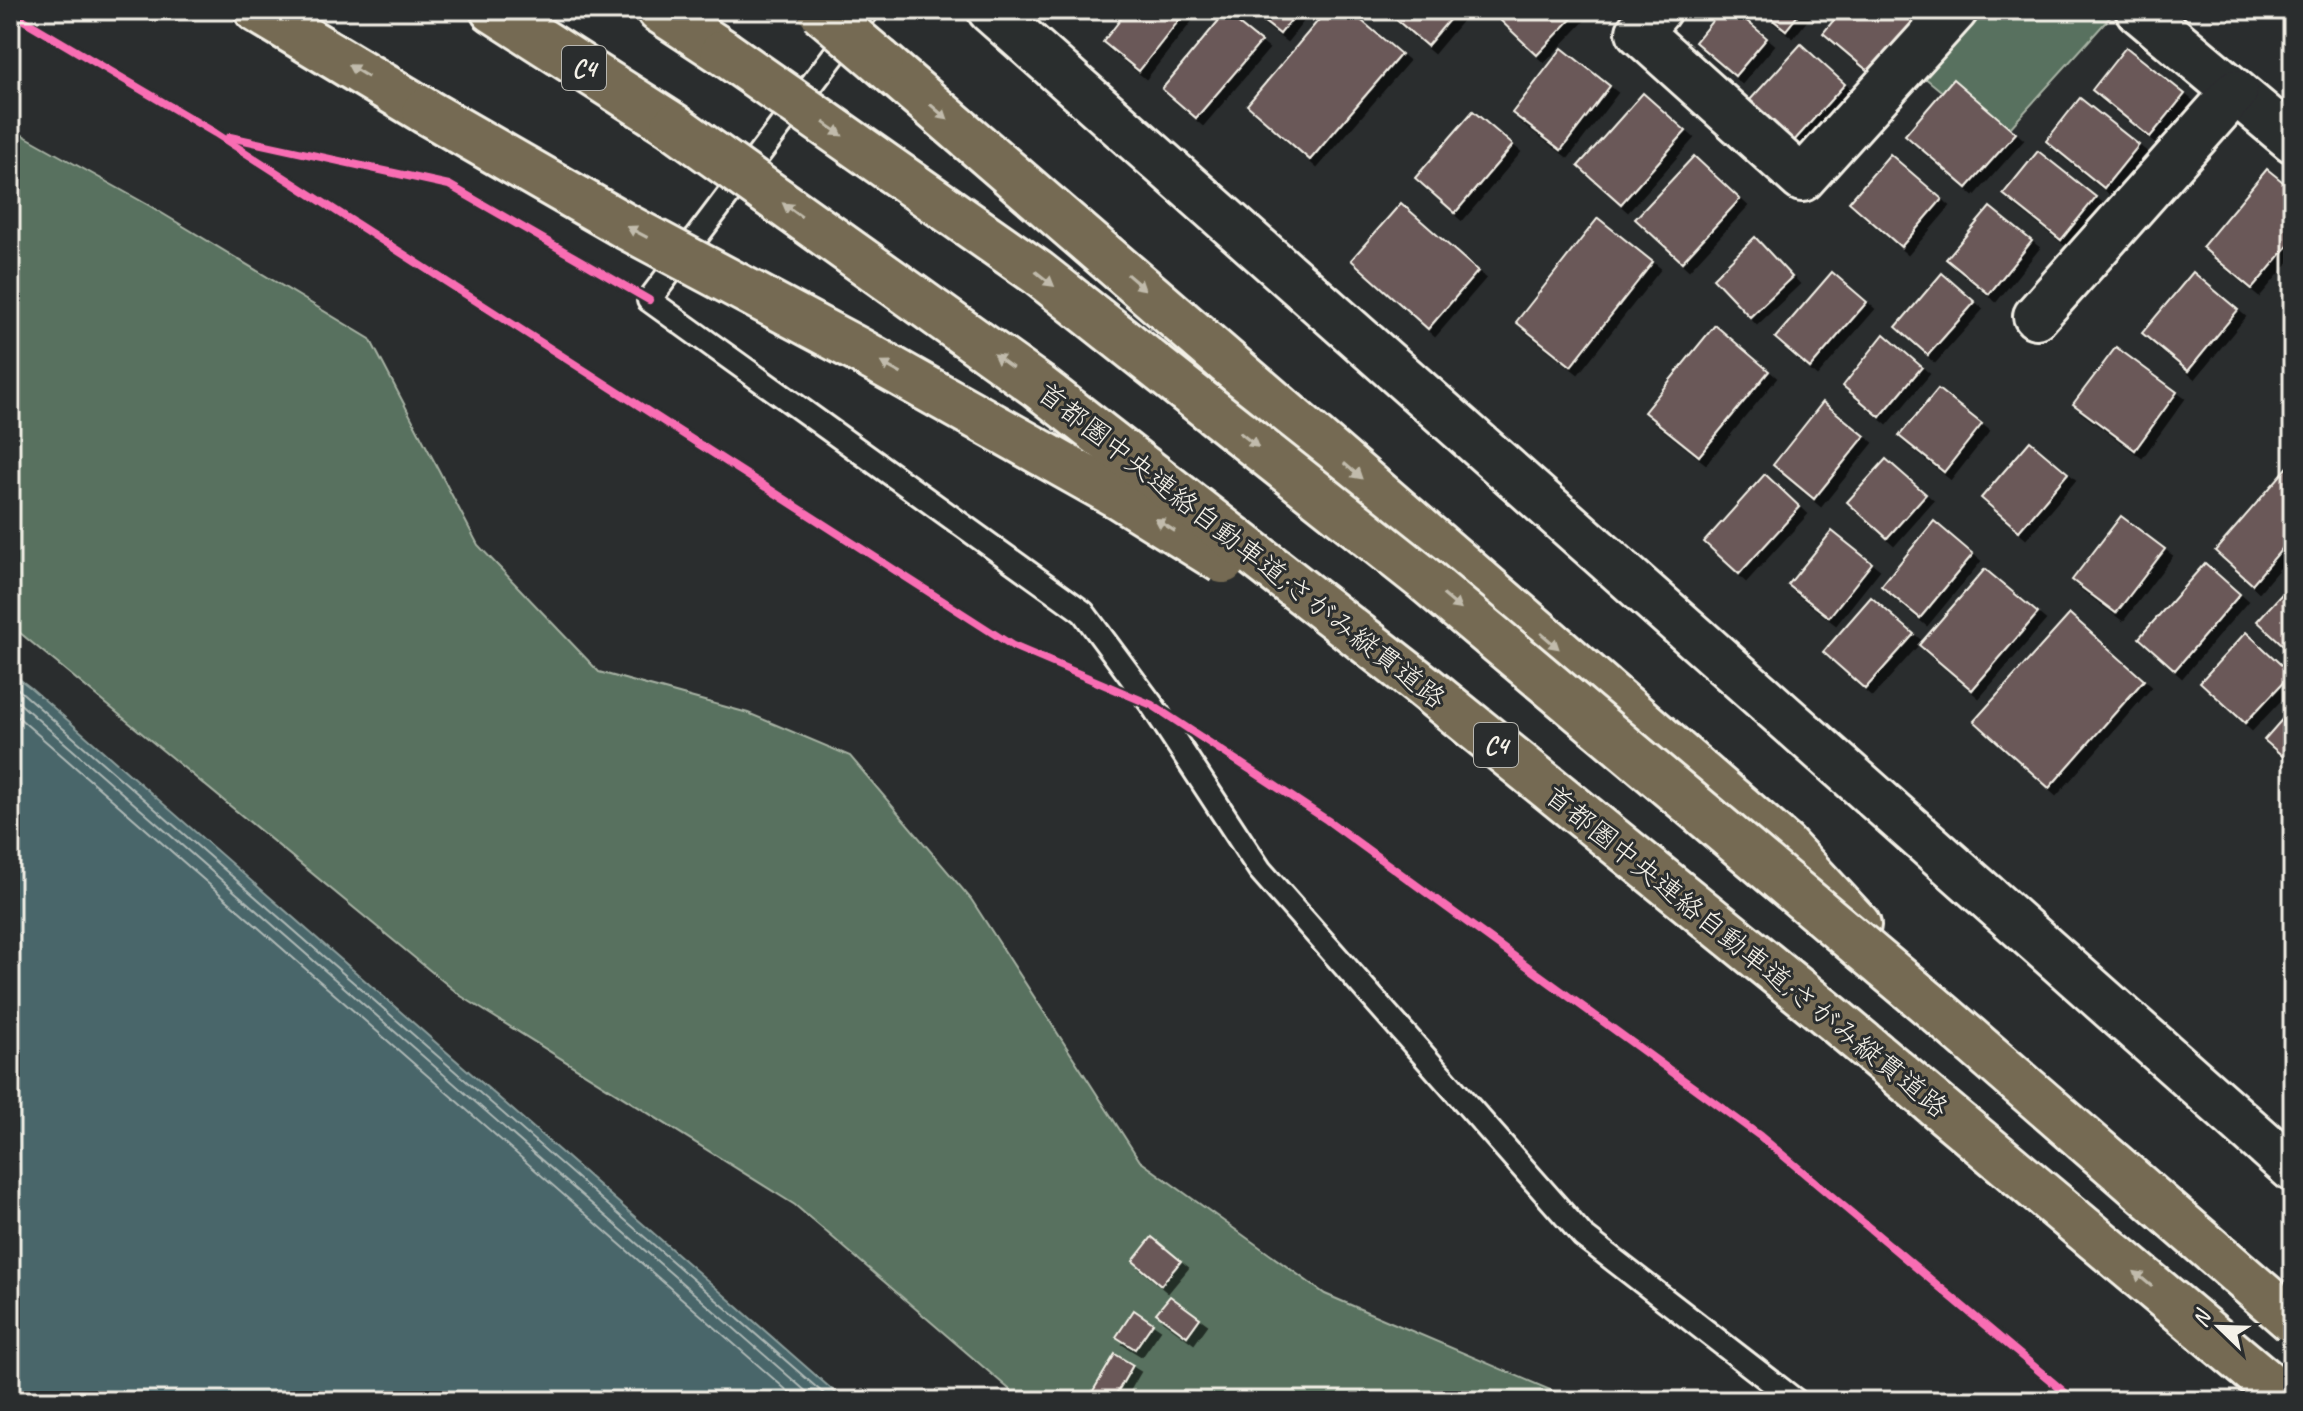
<svg xmlns="http://www.w3.org/2000/svg" width="2303" height="1411" viewBox="0 0 2303 1411" font-family="Caveat,'Klee One',sans-serif">
<style>
.green{fill:#58715e;stroke:#a6b1a3;stroke-width:2}
.water{fill:#48666a;stroke:#8d9e9c;stroke-width:2}
.lines{fill:none;stroke-linecap:round;stroke-linejoin:round}
.shore{stroke:#afb9b6;stroke-width:2}
.building{fill:#6a5858;stroke:#f4f1e8;stroke-width:2;filter:url(#shadow)}
.service-casing{stroke:#f4f1e8;stroke-width:28}
.minor-casing{stroke:#f4f1e8;stroke-width:50}
.tertiary-casing{stroke:#f4f1e8;stroke-width:50}
.motorway-casing{stroke:#f4f1e8;stroke-width:50}
.service{stroke:#2a2d2e;stroke-width:22}
.minor{stroke:#2a2d2e;stroke-width:44}
.tertiary{stroke:#2a2d2e;stroke-width:44}
.motorway{stroke:#746b52;stroke-width:44}
.motorway-bridge-casing{stroke:#f4f1e8;stroke-width:50;stroke-linecap:butt}
.motorway-bridge{stroke:#746b52;stroke-width:44}
.cycleway-casing{stroke:#2a2d2e;stroke-width:13}
.cycleway{stroke:#f96db3;stroke-width:8}
.oneway{fill:#c1bbac}
.labels{text-anchor:middle;stroke-width:6;stroke-linejoin:round;paint-order:stroke}
.shield{fill:#2a2d2e;stroke:#b7b6b0;stroke-width:2}
.shield-label{font-size:26px;font-weight:bold;fill:#f4f1e8}
.street-label{font-size:28px;fill:#f4f1e8;stroke:#2a2d2e}
</style>
<defs>
<filter id="shadow"><feDropShadow dx="7" dy="7" stdDeviation="0" flood-color="#0009"/></filter>
</defs>
<rect width="100%" height="100%" fill="#2a2d2e"/>
<filter id="ink" filterUnits="userSpaceOnUse"><feTurbulence type="fractalNoise" baseFrequency=".0125" numOctaves="2"/><feDisplacementMap in="SourceGraphic" scale="16" xChannelSelector="R" yChannelSelector="G"/><feConvolveMatrix kernelMatrix="1 2 1 2 8 2 1 2 1" color-interpolation-filters="sRGB"/></filter>
<g filter="url(#ink)">
<g class="green">
<path d="M1982,10H2106L2112,15L2000,139L1924,77Z"/>
<path d="M10,128L150,206L370,339L478,545L599,672L748,713L850,756L971,899L1140,1161L1325,1294L1576,1401H1023L795,1205L461,996L19,632L10,622Z"/>
</g>
<path class="water" d="M10,672L31,688L845,1401H10Z"/>
<g class="lines">
<g class="shore">
<path d="M10,682L832,1401"/>
<path d="M10,695L817,1401"/>
<path d="M10,710L799,1401"/>
</g>
</g>
<g class="building">
<path d="M1128,10H1187L1139,71L1103,42Z"/>
<path d="M1249,10H1299L1280,34Z"/>
<path d="M1327,10H1349L1401,54L1310,160L1247,105Z"/>
<path d="M1385,10H1449L1454,14L1427,46Z"/>
<path d="M1507,10H1575L1578,12L1537,55L1499,19Z"/>
<path d="M1721,10H1734L1767,38L1735,76L1695,42Z"/>
<path d="M1760,10H1802L1786,30Z"/>
<path d="M1842,10H1911L1921,18L1874,76L1823,33Z"/>
<path d="M1225,13L1261,42L1196,118L1162,89Z"/>
<path d="M1801,44L1845,84L1793,142L1749,101Z"/>
<path d="M2126,47L2185,94L2150,137L2092,90Z"/>
<path d="M1562,48L1610,86L1561,150L1512,113Z"/>
<path d="M1953,79L2016,133L1967,188L1905,135Z"/>
<path d="M1643,93L1686,131L1621,204L1578,166Z"/>
<path d="M2080,98L2139,145L2104,188L2046,141Z"/>
<path d="M1473,111L1513,145L1455,213L1415,178Z"/>
<path d="M2038,151L2096,197L2061,240L2003,194Z"/>
<path d="M1890,154L1942,199L1901,247L1849,202Z"/>
<path d="M1694,156L1740,199L1682,262L1635,219Z"/>
<path d="M2267,169L2293,190V240L2252,289L2202,247Z"/>
<path d="M1401,203L1478,271L1428,329L1351,260Z"/>
<path d="M1990,207L2032,241L1989,294L1946,259Z"/>
<path d="M1598,218L1653,262L1571,366L1516,322Z"/>
<path d="M1755,237L1792,277L1750,317L1713,278Z"/>
<path d="M1832,272L1867,302L1810,368L1775,338Z"/>
<path d="M2193,272L2238,310L2188,371L2142,333Z"/>
<path d="M1942,273L1975,302L1928,355L1896,327Z"/>
<path d="M1715,325L1769,371L1699,456L1644,412Z"/>
<path d="M1884,334L1922,367L1880,417L1843,386Z"/>
<path d="M2116,347L2177,392L2135,450L2073,404Z"/>
<path d="M1938,389L1982,424L1944,472L1899,436Z"/>
<path d="M1823,402L1865,436L1814,499L1773,465Z"/>
<path d="M2030,441L2068,473L2019,531L1981,498Z"/>
<path d="M1886,459L1926,494L1887,538L1847,502Z"/>
<path d="M2293,461V536L2252,584L2215,551Z"/>
<path d="M1765,474L1800,507L1739,574L1704,542Z"/>
<path d="M2121,516L2165,549L2116,613L2072,580Z"/>
<path d="M1934,521L1973,554L1920,618L1881,586Z"/>
<path d="M1832,531L1872,563L1829,617L1788,585Z"/>
<path d="M2205,563L2240,594L2175,670L2139,638Z"/>
<path d="M1985,569L2038,613L1972,690L1919,645Z"/>
<path d="M2291,584L2293,585V654L2257,621Z"/>
<path d="M1871,597L1914,634L1865,689L1823,652Z"/>
<path d="M2070,614L2144,680L2049,788L1974,721Z"/>
<path d="M2246,632L2291,674L2245,723L2200,682Z"/>
<path d="M2293,707V765L2264,740Z"/>
<path d="M1152,1237L1181,1261L1161,1285L1133,1261Z"/>
<path d="M1170,1296L1200,1318L1187,1336L1156,1313Z"/>
<path d="M1134,1310L1153,1323L1135,1349L1116,1337Z"/>
<path d="M1115,1354L1133,1365L1112,1401H1087Z"/>
</g>
<g class="lines">
<defs>
<path id="service" d="M868,10L649,300L1083,612L1152,705L1260,870L1583,1236L1796,1401"/>
<g id="minor">
<path d="M1658,10L1639,32L1802,179L1955,10"/>
<path d="M2138,10L2293,140"/>
<path d="M2036,316L2235,92"/>
</g>
<path id="tertiary" d="M990,10L2293,1169"/>
<g id="motorway">
<path d="M257,10L425,111"/>
<path d="M493,10L674,126"/>
<path d="M659,10L723,52"/>
<path d="M880,61L1784,845L1858,925"/>
</g>
</defs>
<use href="#service" class="service-casing"/>
<use href="#minor" class="minor-casing"/>
<use href="#tertiary" class="tertiary-casing"/>
<use href="#motorway" class="motorway-casing"/>
<use href="#service" class="service"/>
<use href="#minor" class="minor"/>
<use href="#tertiary" class="tertiary"/>
<use href="#motorway" class="motorway"/>
<defs>
<g id="motorway-bridge">
<path d="M820,10L880,61"/>
<path d="M723,52L1038,273L1423,578L1936,1010L2293,1321"/>
<path d="M425,111L625,226L858,350L1120,497L1223,561"/>
<path d="M674,126L1038,386L1422,685L1835,1020L2289,1401"/>
</g>
</defs>
<use href="#motorway-bridge" class="motorway-bridge-casing"/>
<use href="#motorway-bridge" class="motorway-bridge"/>
<defs>
<g id="cycleway">
<path d="M10,12L215,133L1013,646L1152,705L1327,820L1760,1136L2075,1401"/>
<path d="M230,137L449,185L649,300"/>
</g>
</defs>
<use href="#cycleway" class="cycleway-casing"/>
<use href="#cycleway" class="cycleway"/>
</g>
<defs><path id="oneway-solid" d="M-6-.8H1V-3.2L6.5 0L1 3.2V.8H-6Z" transform="scale(2)"/></defs>
<g class="oneway">
<use href="#oneway-solid" transform="translate(358 71) rotate(-149)"/>
<use href="#oneway-solid" transform="translate(939 112) rotate(41)"/>
<use href="#oneway-solid" transform="translate(833 129) rotate(35)"/>
<use href="#oneway-solid" transform="translate(792 210) rotate(-144)"/>
<use href="#oneway-solid" transform="translate(637 232) rotate(-152)"/>
<use href="#oneway-solid" transform="translate(1045 279) rotate(38)"/>
<use href="#oneway-solid" transform="translate(1136 282) rotate(41)"/>
<use href="#oneway-solid" transform="translate(1003 361) rotate(-144)"/>
<use href="#oneway-solid" transform="translate(891 368) rotate(-151)"/>
<use href="#oneway-solid" transform="translate(1249 440) rotate(38)"/>
<use href="#oneway-solid" transform="translate(1353 471) rotate(41)"/>
<use href="#oneway-solid" transform="translate(1165 525) rotate(-148)"/>
<use href="#oneway-solid" transform="translate(1452 602) rotate(40)"/>
<use href="#oneway-solid" transform="translate(1550 641) rotate(41)"/>
<use href="#oneway-solid" transform="translate(2143 1279) rotate(-140)"/>
</g>
</g>
<g class="labels">
<g class="shield">
<rect x="562" y="46" width="44" height="44" rx="6"/>
<rect x="1474" y="723" width="44" height="44" rx="6"/>
</g>
<g class="shield-label">
<text x="584" y="77">C4</text>
<text x="1496" y="754">C4</text>
</g>
<g class="street-label">
<text transform="translate(1242 545) rotate(38)" y="10">首都圏中央連絡自動車道;さがみ縦貫道路</text>
<text transform="translate(1747 951) rotate(39)" y="10">首都圏中央連絡自動車道;さがみ縦貫道路</text>
</g>
</g>
<rect width="2303" height="1411" fill="none" stroke="#2a2d2e" stroke-width="40"/>
<rect x="20" y="20" width="2263" height="1371" fill="none" stroke="#f4f1e8" stroke-width="3" filter="url(#ink)"/>
<g transform="translate(2219 1327) rotate(293)" stroke="#2a2d2e" stroke-width="6" paint-order="stroke">
<path d="M0-6L14 30L0 20L-14 30Z" fill="#f4f1e8"/>
<text y="-12" font-size="22" font-weight="bold" text-anchor="middle" fill="#f4f1e8">N</text>
</g>
</svg>
